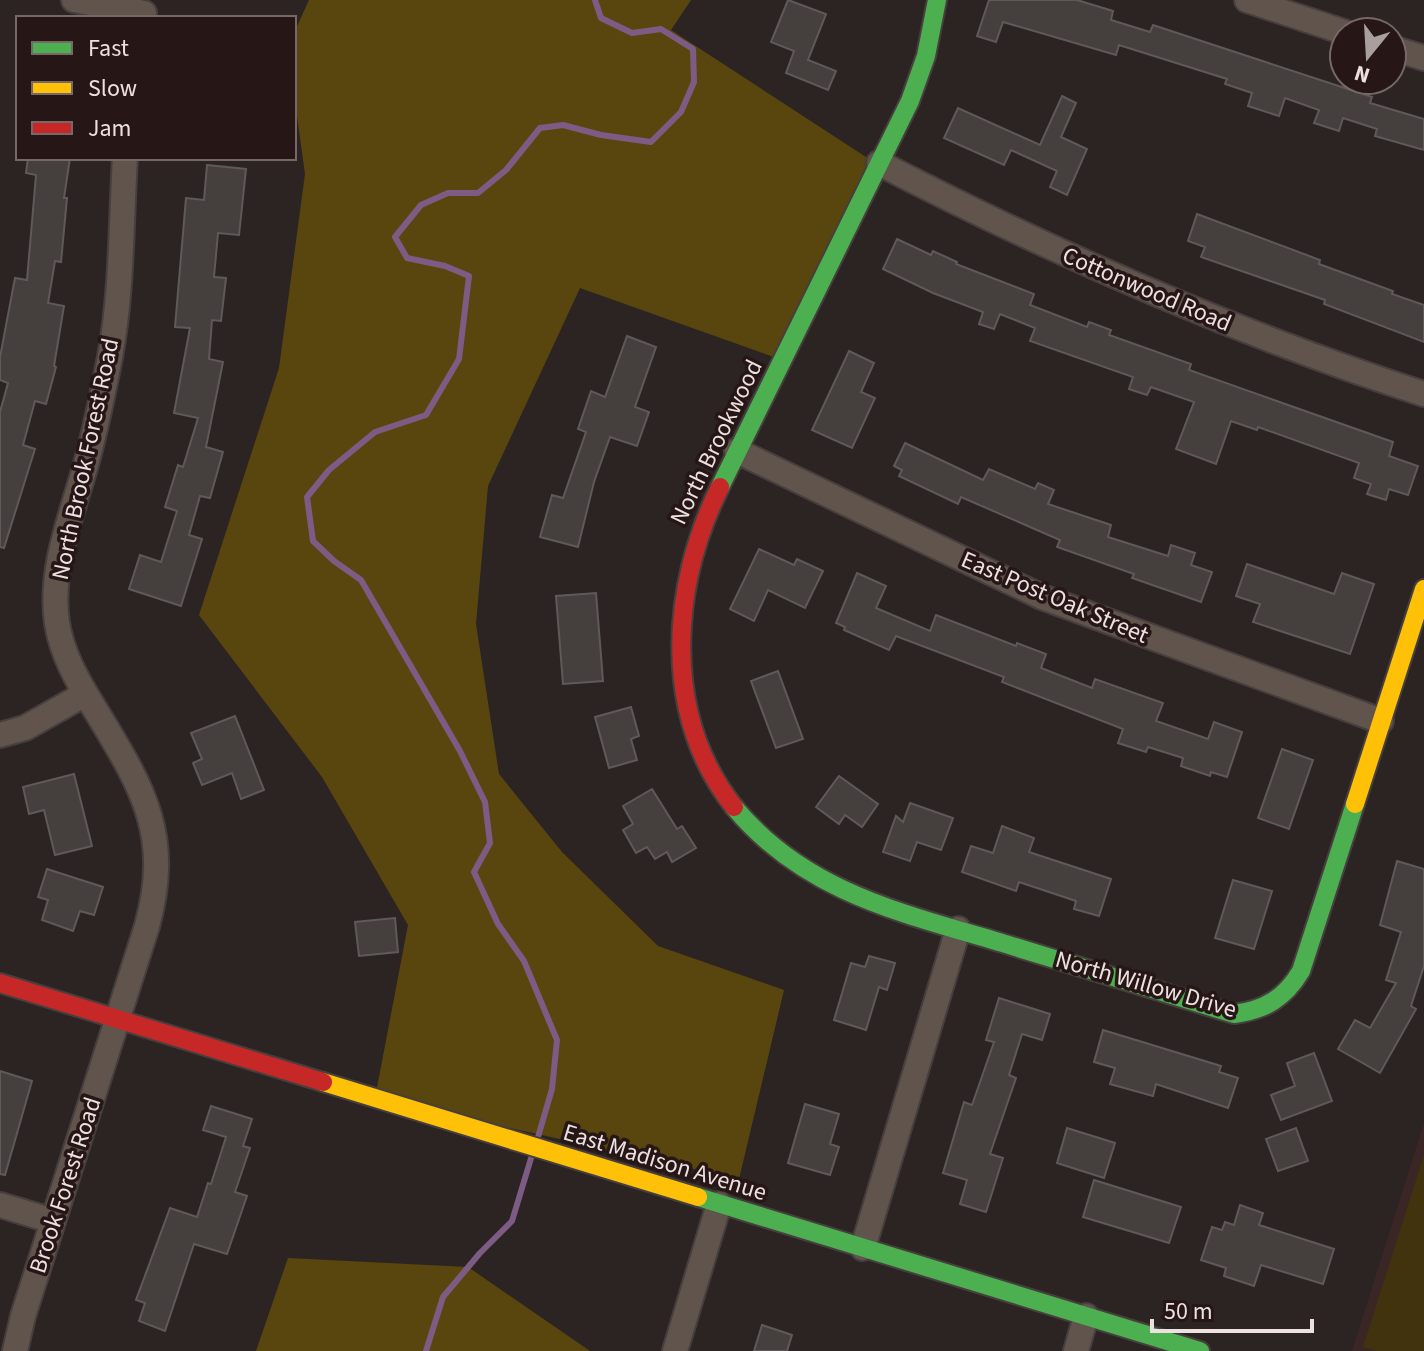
<svg xmlns="http://www.w3.org/2000/svg" width="1424" height="1351" viewBox="0 0 1424 1351" font-family="'Source Sans 3',sans-serif">
<style>
.built{fill:#3a2624}
.green{fill:#41330d}
.forest{fill:#59460e}
.lines{fill:none;stroke-linecap:round;stroke-linejoin:round}
.stream{stroke:#7c5c85;stroke-width:6}
.building{fill:#453f3e;stroke:#5f5959;stroke-width:2}
.street-casing{stroke:#463f3e;stroke-width:28}
.fast-casing{stroke:#463f3e;stroke-width:22}
.slow-casing{stroke:#463f3e;stroke-width:22}
.jam-casing{stroke:#463f3e;stroke-width:22}
.street{stroke:#60544c;stroke-width:24}
.fast{stroke:#4caf50;stroke-width:18}
.slow{stroke:#ffc107;stroke-width:18}
.jam{stroke:#c62828;stroke-width:18}
.labels{text-anchor:middle;stroke-width:7;stroke-linejoin:round;paint-order:stroke}
.street-label{font-size:24px;fill:#ece1e0;stroke:#261716}
</style>
<rect width="100%" height="100%" fill="#2c2423"/>
<path class="built" d="M1424,1123V1351H1352Z"/>
<path class="green" d="M1424,1155V1351H1377L1363,1347Z"/>
<g class="forest">
<path d="M309,0H691L671,30L869,159L782,360L580,288L488,486L476,624L499,774L562,852L658,946L784,990L739,1179L375,1098L408,925L322,777L199,615L279,368L305,174L294,94V33Z"/>
<path d="M288,1258L468,1267L590,1351H256Z"/>
</g>
<g class="lines">
<g class="stream">
<path d="M538,1137L552,1089L557,1040L524,961L498,924L474,872L490,843L485,802L460,751L361,580L334,561L313,541L307,497L329,470L375,432L426,415L459,359L469,276L445,266L407,258L395,237L421,205L448,193H478L506,170L540,128L563,125L601,135L651,142L681,112L694,82L693,49L661,29L632,33L601,18L595,0"/>
<path d="M426,1351L443,1297L480,1253L512,1221L532,1155"/>
</g>
</g>
<g class="building">
<path d="M788,0L826,14L808,60L836,71L828,90L786,73L794,51L771,42Z"/>
<path d="M989,0H1077L1113,11L1111,20L1150,32L1153,25L1372,97L1370,103L1424,119V150L1375,136L1377,129L1343,118L1339,131L1314,123L1319,110L1285,98L1279,116L1248,106L1252,93L1225,84L1227,79L1119,45L1116,55L1003,22L996,42L977,36Z"/>
<path d="M1062,96L1076,103L1061,137L1087,149L1067,195L1050,187L1057,171L1011,150L1004,165L944,138L958,108L1040,145Z"/>
<path d="M28,158H70L64,198H67L61,262L55,261L48,303L64,306L54,366L56,367L46,404L35,401L23,445L35,449L4,548L0,547V412L8,383L0,380V357L15,278L27,280L36,175L26,173Z"/>
<path d="M207,165L246,169L239,235L218,233L214,277L226,278L221,321L212,320L209,359L223,362L206,447L223,452L210,498L200,496L189,535L202,539L181,606L129,589L140,555L161,562L177,511L165,507L178,465L183,467L198,418L174,413L190,328L175,327L186,198L204,200Z"/>
<path d="M1197,214L1320,260L1319,264L1393,291L1392,294L1424,305V342L1324,304L1325,300L1201,257L1205,247L1188,241Z"/>
<path d="M897,239L931,255L933,251L957,262L956,264L1034,294L1030,305L1087,327L1089,322L1111,330L1109,335L1191,364L1189,370L1393,442L1389,456L1418,466L1408,495L1389,489L1386,500L1367,494L1371,484L1354,478L1359,463L1258,427L1257,430L1231,421L1216,464L1176,449L1194,402L1151,387L1147,395L1129,389L1133,377L1030,341L1035,328L1000,314L994,329L979,324L983,312L933,293L883,269Z"/>
<path d="M627,336L656,347L635,407L649,412L637,446L610,437L594,482L578,547L540,537L552,495L563,498L586,432L578,429L591,391L605,397Z"/>
<path d="M849,351L874,363L861,392L875,398L852,448L812,430Z"/>
<path d="M905,443L983,480L989,469L1035,489L1038,483L1054,490L1048,504L1111,525L1108,537L1168,556L1171,545L1195,553L1191,565L1212,572L1201,602L1132,578L1134,574L1057,547L1060,540L961,497L958,504L899,476L902,470L894,466Z"/>
<path d="M759,549L794,565L797,559L823,571L805,608L768,590L754,621L730,609Z"/>
<path d="M1247,564L1334,594L1342,573L1374,584L1350,654L1253,622L1260,604L1236,596Z"/>
<path d="M857,573L886,586L876,608L930,631L936,615L1016,646L1017,643L1046,654L1041,668L1092,688L1095,679L1163,703L1156,721L1208,739L1214,722L1242,732L1227,777L1211,772L1210,776L1181,766L1183,758L1148,747L1146,752L1118,743L1123,729L1002,682L1004,677L896,636L889,650L844,630L845,627L836,623Z"/>
<path d="M596,593L603,681L563,684L556,596Z"/>
<path d="M778,671L803,739L776,748L751,681Z"/>
<path d="M631,707L639,736L631,739L637,760L609,768L595,717Z"/>
<path d="M235,716L264,790L241,799L232,773L202,785L193,763L202,759L191,733Z"/>
<path d="M1282,749L1313,760L1289,829L1258,818Z"/>
<path d="M74,774L92,846L55,855L44,810L29,814L23,787Z"/>
<path d="M839,776L878,804L862,827L845,815L839,824L816,807Z"/>
<path d="M652,789L677,829L682,826L696,848L672,862L667,852L655,859L647,847L636,853L623,830L633,824L623,806Z"/>
<path d="M910,803L953,818L941,850L917,842L910,861L883,852L896,816L903,822Z"/>
<path d="M1002,826L1034,838L1029,852L1111,879L1099,916L1074,909L1076,901L1019,882L1016,891L962,872L971,846L993,853Z"/>
<path d="M1397,861L1424,869V966L1411,1006L1416,1009L1380,1073L1338,1049L1355,1020L1370,1028L1396,983L1386,980L1401,932L1380,925Z"/>
<path d="M47,869L103,887L94,915L80,911L73,931L42,920L48,900L38,897Z"/>
<path d="M1233,880L1272,891L1254,949L1215,938Z"/>
<path d="M395,918L398,952L359,956L355,922Z"/>
<path d="M869,956L895,963L887,990L879,987L866,1030L834,1020L851,963L865,967Z"/>
<path d="M999,998L1050,1014L1042,1040L1022,1034L1009,1075L1016,1078L990,1154L1003,1158L986,1212L960,1204L967,1180L943,1173L964,1102L972,1105L994,1042L986,1040Z"/>
<path d="M1103,1030L1221,1066L1219,1072L1238,1078L1228,1108L1156,1084L1153,1096L1110,1084L1115,1068L1094,1062Z"/>
<path d="M1314,1053L1332,1101L1281,1120L1271,1095L1295,1086L1287,1063Z"/>
<path d="M0,1071L32,1081L5,1175L0,1174Z"/>
<path d="M805,1104L839,1114L830,1144L839,1147L830,1175L788,1163Z"/>
<path d="M211,1106L252,1119L243,1146L250,1148L235,1192L247,1196L227,1254L194,1244L165,1331L139,1321L145,1303L136,1300L170,1208L197,1217L208,1183L211,1184L226,1137L203,1130Z"/>
<path d="M1067,1128L1115,1143L1104,1178L1057,1163Z"/>
<path d="M1296,1128L1308,1161L1278,1171L1266,1139Z"/>
<path d="M1094,1180L1181,1207L1169,1243L1083,1217Z"/>
<path d="M1240,1205L1263,1213L1259,1225L1334,1249L1323,1284L1261,1265L1254,1286L1224,1276L1226,1268L1201,1260L1212,1227L1222,1230L1225,1222L1234,1225Z"/>
<path d="M762,1325L792,1335L787,1351H754Z"/>
</g>
<g class="lines">
<defs>
<g id="street">
<path d="M74,0L144,13"/>
<path d="M1247,0L1344,32"/>
<path d="M1392,48L1424,58"/>
<path d="M879,163C1055,254 1236,333 1424,394"/>
<path d="M737,451L1042,597L1381,721"/>
<path d="M0,735L25,728L85,694"/>
<path d="M0,1205L53,1221"/>
<path d="M863,1248L958,929"/>
<path d="M15,1351L23,1316L147,926C173,831 140,784 93,706C77,680 62,654 57,623C49,569 72,515 86,464C96,429 103,393 110,357C122,292 121,224 125,158"/>
<path d="M675,1351L719,1204"/>
<path d="M1076,1351L1086,1316"/>
</g>
<g id="fast">
<path d="M720,487L910,101L926,56L937,0"/>
<path d="M734,807C807,895 908,914 1012,946C1086,969 1160,991 1234,1014C1265,1010 1285,998 1301,971L1355,804"/>
<path d="M698,1197L1200,1351"/>
</g>
<g id="slow">
<path d="M1355,804L1424,589"/>
<path d="M323,1082L698,1197"/>
</g>
<g id="jam">
<path d="M720,487C671,586 661,714 734,807"/>
<path d="M0,983L323,1082"/>
</g>
</defs>
<use href="#street" class="street-casing"/>
<use href="#fast" class="fast-casing"/>
<use href="#slow" class="slow-casing"/>
<use href="#jam" class="jam-casing"/>
<use href="#street" class="street"/>
<use href="#fast" class="fast"/>
<use href="#slow" class="slow"/>
<use href="#jam" class="jam"/>
</g>
<g class="labels">
<g class="street-label">
<text transform="translate(1147 289) rotate(23)" y="8">Cottonwood Road</text>
<text transform="translate(716 442) rotate(-64)" y="8">North Brookwood</text>
<text transform="translate(85 459) rotate(-78)" y="8">North Brook Forest Road</text>
<text transform="translate(1055 597) rotate(23)" y="8">East Post Oak Street</text>
<text transform="translate(1146 984) rotate(16)" y="8">North Willow Drive</text>
<text transform="translate(665 1162) rotate(17)" y="8">East Madison Avenue</text>
<text transform="translate(65 1185) rotate(-72)" y="8">Brook Forest Road</text>
</g>
</g>
<rect x="16" y="16" width="280" height="144" fill="#261716" stroke="#756867" stroke-width="2"/>
<rect x="32" y="42" width="40" height="12" fill="#4caf50" stroke="#756867" stroke-width="2"/>
<text x="88" y="56" font-size="24" fill="#ece1e0">Fast</text>
<rect x="32" y="82" width="40" height="12" fill="#ffc107" stroke="#756867" stroke-width="2"/>
<text x="88" y="96" font-size="24" fill="#ece1e0">Slow</text>
<rect x="32" y="122" width="40" height="12" fill="#c62828" stroke="#756867" stroke-width="2"/>
<text x="88" y="136" font-size="24" fill="#ece1e0">Jam</text>
<g transform="translate(1368 56) rotate(198)"><circle r="38" fill="#261716" stroke="#756867" stroke-width="2"/>
<path d="M0-6L14 30L0 20L-14 30Z" fill="#a99f9e"/>
<text y="-12" font-size="22" font-weight="bold" text-anchor="middle" fill="#ece1e0">N</text>
</g>
<path d="M1152 1319v12h160v-12" fill="none" stroke="#ece1e0" stroke-width="4"/>
<text x="1164" y="1319" font-size="24" fill="#ece1e0" stroke="#261716" stroke-width="6" paint-order="stroke">50 m</text>
</svg>
